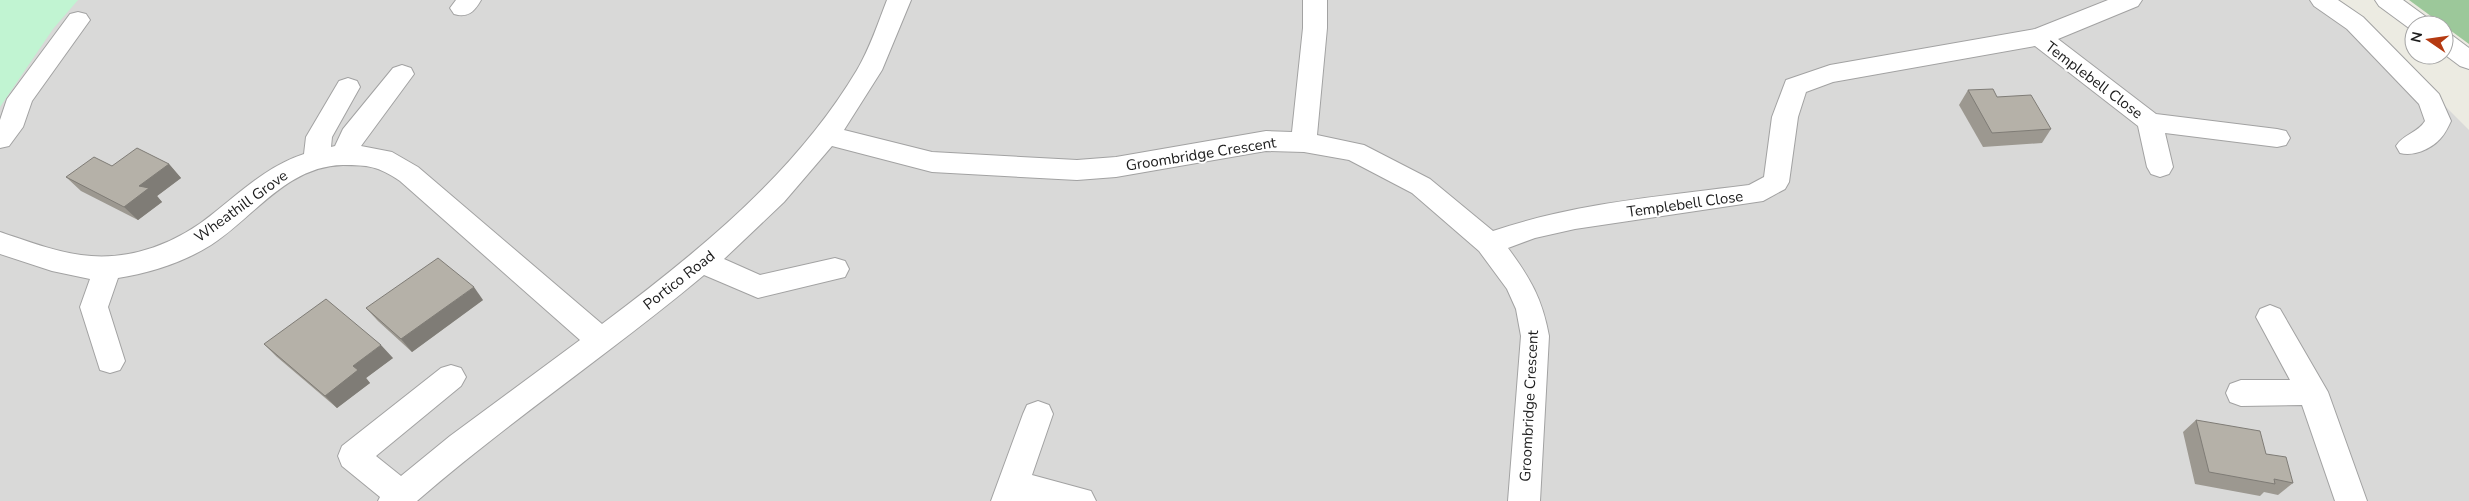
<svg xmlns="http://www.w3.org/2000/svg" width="2469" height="501" viewBox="0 0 2469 501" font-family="'Nunito Sans',sans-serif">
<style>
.residential{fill:#d9d9d8}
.forest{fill:#9cc89a}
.park{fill:#c1f4d2}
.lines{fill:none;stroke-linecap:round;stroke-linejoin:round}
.minor-casing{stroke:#a2a2a2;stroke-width:2}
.minor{fill:#fff;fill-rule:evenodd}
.wall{fill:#9c9890}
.shaded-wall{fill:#7f7c76}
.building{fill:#b5b1a8;stroke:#7f7c76}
.labels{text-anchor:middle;stroke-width:4;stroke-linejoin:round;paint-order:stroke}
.street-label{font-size:15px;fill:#1b1b1b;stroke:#fff}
</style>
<rect width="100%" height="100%" fill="#ecebe2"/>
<path class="residential" d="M0,0H2327L2378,39L2469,130V501H0Z"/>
<path class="forest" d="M2409,0H2469V44Z"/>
<path class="park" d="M0,0H78L53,29L0,107Z"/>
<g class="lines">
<defs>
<g id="minor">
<path d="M456,0H481C474,12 468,18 454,14L450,8Z"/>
<path d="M887,0H911L882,70L844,130L932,152L1077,160L1116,157L1266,131L1292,132L1303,28V0H1327V28L1317,135L1364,145L1430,179L1493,231C1575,203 1663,196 1749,185L1764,177L1772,117L1786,80L1830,65L2035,29L2108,0H2142L2138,6L2058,39L2156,114L2277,129L2286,131L2290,138L2286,145L2277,147L2165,133L2173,167L2169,174L2160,177L2151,174L2147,167L2138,126L2035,46L1833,82L1806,92L1798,117L1789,182L1785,189L1763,201L1575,229L1535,238L1508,248C1530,278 1542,298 1549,336L1540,501H1508L1521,336L1516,309L1507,289L1479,251L1412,193L1349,160L1304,152L1266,151L1116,177L1077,180L932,172L832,146L784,202L724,259L760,275L835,258L845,261L849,269L845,277L758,298L704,275C611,353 509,421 417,501H378L380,497L342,466L338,456L342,446L441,368L451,365L461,368L466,377L461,386L376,456L401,476L450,436L580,340L400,181C378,166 368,165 343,165C287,166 254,217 211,245C184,262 150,273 118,278L108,307L125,361L120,370L110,373L100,370L80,307L90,279L52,271L0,254V232C27,241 53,251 81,255C130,262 178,243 215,212C244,189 268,166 304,154L306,137L339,81L348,78L357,81L360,87L332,137L331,147L335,146L343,129L393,68L402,65L411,68L414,74L361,146L392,152L418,167L602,324C698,252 795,174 857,70C870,48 878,23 887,0Z"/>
<path d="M2310,0H2338L2363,17L2439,94L2451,121C2448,127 2445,134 2440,139C2431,149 2413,157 2400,153L2396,146C2403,134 2418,133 2425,121L2419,104L2347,29L2314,6Z"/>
<path d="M2375,0H2403L2429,19L2433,25H2414L2413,31L2379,6Z"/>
<path d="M78,12L86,14L90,20L32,101L23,127L9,146L0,148V120L7,99L70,14Z"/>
<path d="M2444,34L2453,36L2469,48V69L2460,66L2444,54Z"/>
<path d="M2270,305L2280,309L2328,392L2367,501H2335L2302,405L2241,406L2230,402L2226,393L2230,384L2241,380H2290L2256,317L2260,309Z"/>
<path d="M1038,401L1049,405L1053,414L1032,475L1091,491L1096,501H991L1023,414L1027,405Z"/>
</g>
</defs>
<use href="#minor" class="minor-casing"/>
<use href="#minor" class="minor"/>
</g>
<g class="wall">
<path d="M1968,90L1997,97L2051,129L2042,143L1983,147L1959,105Z"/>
<path d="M169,164L181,178L157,196L162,202L138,220L81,191L66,177L112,166Z"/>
<path d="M483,300L412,352L378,321L366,308Z"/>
<path d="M264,344L393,358L366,378L370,383L337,408L277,357Z"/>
<path d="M2196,420L2266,454L2293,483L2278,495L2264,492L2260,496L2195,484L2183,432Z"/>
</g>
<g class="shaded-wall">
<path d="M169,164L181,178L157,196L162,202L138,220L124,207L139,186Z"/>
<path d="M474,287L483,300L412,352L401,339Z"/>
<path d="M381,345L393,358L366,378L370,383L337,408L325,396L353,366Z"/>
</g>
<g class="building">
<path d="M1993,89L1997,97L2031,95L2051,129L1992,133L1968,90Z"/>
<path d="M137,148L169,164L139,186L149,188L124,207L66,177L94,157L112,166Z"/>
<path d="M438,258L474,287L401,339L366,308Z"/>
<path d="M326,299L381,345L353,366L358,370L325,396L264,344Z"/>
<path d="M2196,420L2260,431L2266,454L2286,457L2293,483L2274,479L2275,484L2209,472Z"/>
</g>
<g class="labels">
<g class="street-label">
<text transform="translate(2094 80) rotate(37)" y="5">Templebell Close</text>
<text transform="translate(1201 154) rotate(-9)" y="5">Groombridge Crescent</text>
<text transform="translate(1685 204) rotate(-8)" y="5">Templebell Close</text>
<text transform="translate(241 206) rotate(-36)" y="5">Wheathill Grove</text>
<text transform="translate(679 280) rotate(-38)" y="5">Portico Road</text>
<text transform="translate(1529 406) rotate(-87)" y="5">Groombridge Crescent</text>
</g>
</g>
<g transform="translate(2429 40) rotate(283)"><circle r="24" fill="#ffffff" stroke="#a4a4a4"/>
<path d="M0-4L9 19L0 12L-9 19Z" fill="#b53a11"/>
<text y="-8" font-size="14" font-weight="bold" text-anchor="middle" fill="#1b1b1b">N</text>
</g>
</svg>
